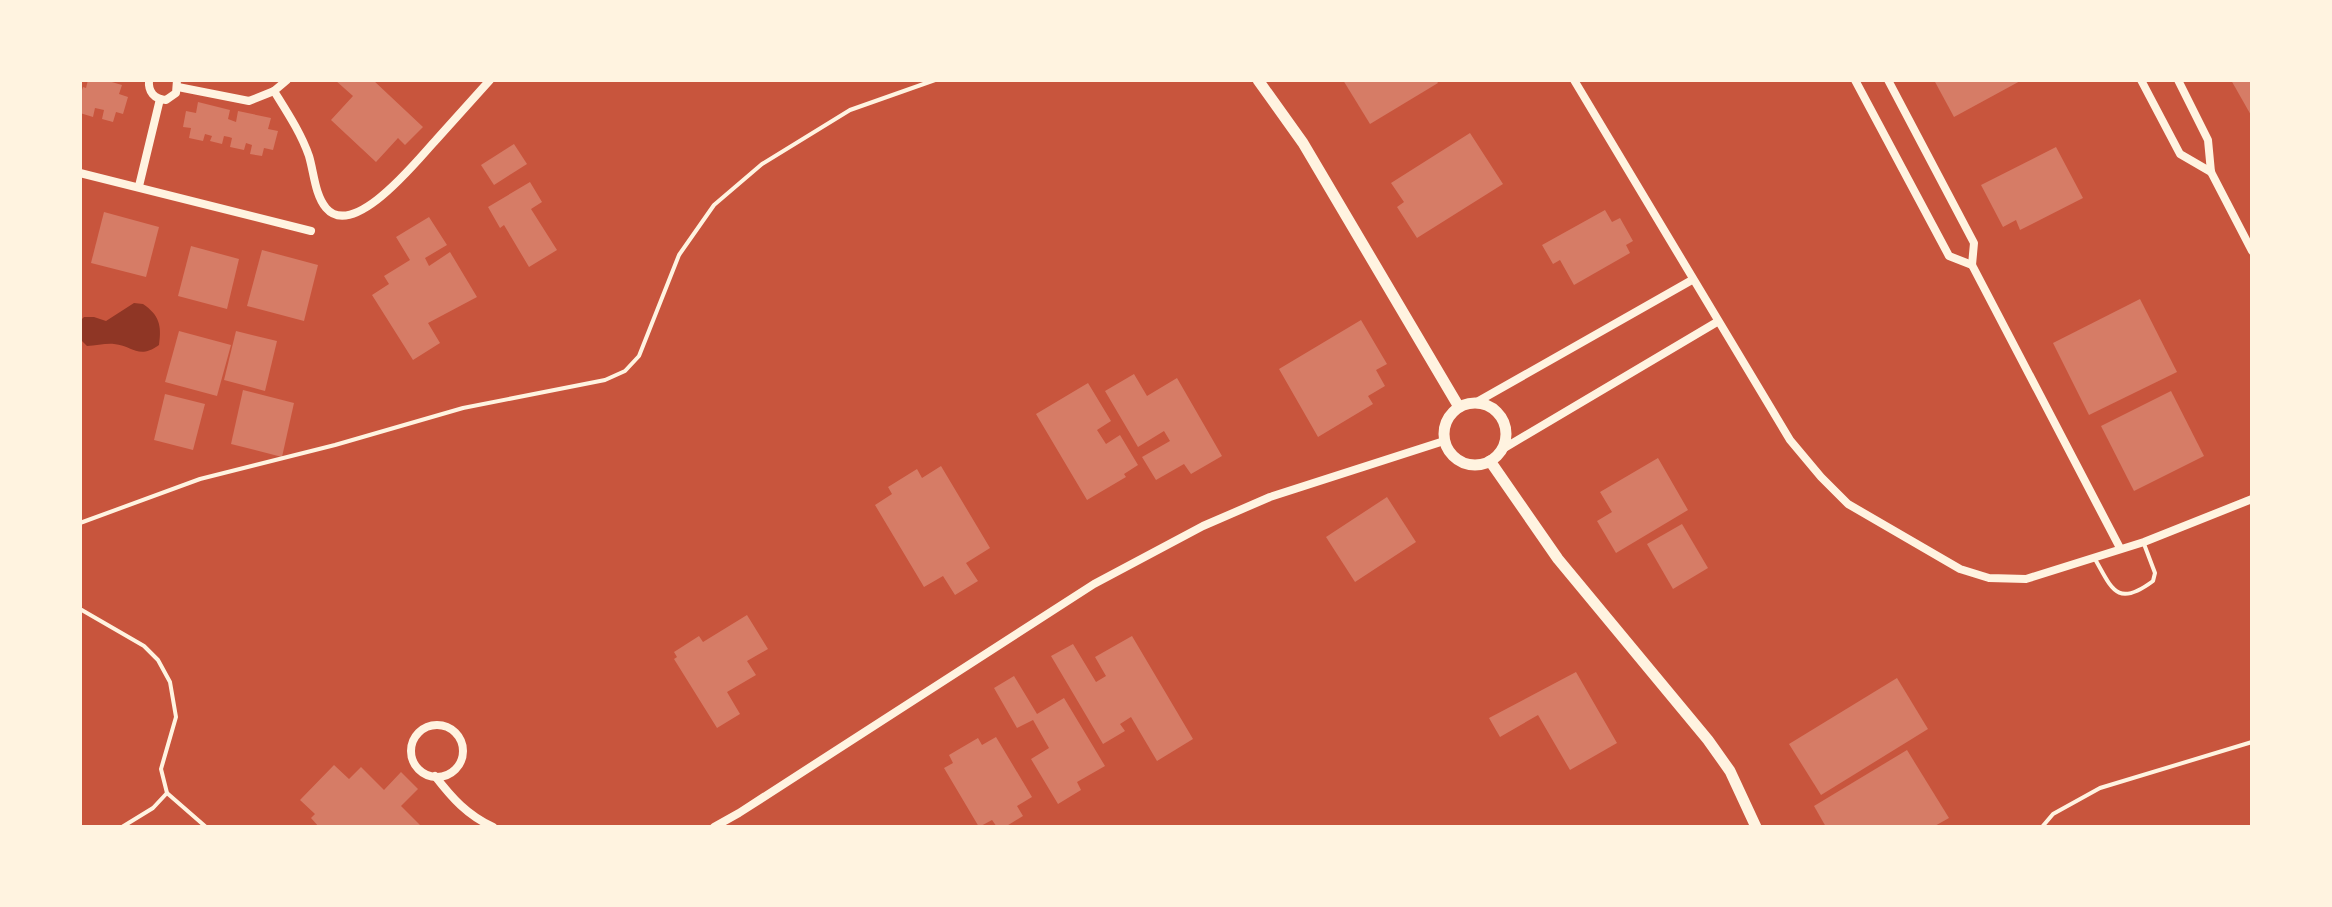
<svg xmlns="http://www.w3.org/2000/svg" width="2332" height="907" viewBox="0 0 2332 907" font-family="'Exo 2',sans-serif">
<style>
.water{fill:#8f3625}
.building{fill:#d67c66}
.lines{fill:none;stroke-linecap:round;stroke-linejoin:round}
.service{stroke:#fff3e0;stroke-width:4}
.minor{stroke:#fff3e0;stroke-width:8}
.tertiary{stroke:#fff3e0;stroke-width:11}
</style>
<rect width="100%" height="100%" fill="#c8553d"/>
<path class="water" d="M134,303L143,304C159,315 162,325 159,345C138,360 134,346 114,344C106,343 96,346 87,346L80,339V321L84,317H94L106,321Z"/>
<g class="building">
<path d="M88,80H105L122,85L119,94L128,97L123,114L116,112L113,122L102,119L104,110L95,108L93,117L80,113L82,104L80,103V97L83,87L86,88Z"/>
<path d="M335,80H373L423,127L405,145L398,138L376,162L331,120L353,96Z"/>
<path d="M1343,80H1436L1438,83L1370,124Z"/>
<path d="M1934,80H2022L1954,117Z"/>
<path d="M2231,80H2252V117Z"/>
<path d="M198,102L230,110L228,119L236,122L238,111L271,118L268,129L278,131L273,150L264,148L262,156L250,154L252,145L246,143L244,150L230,147L232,138L229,137L224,136L222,144L210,141L212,136L205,134L203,141L189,138L191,128L183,127L186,111L196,113Z"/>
<path d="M1470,133L1503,184L1417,238L1397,207L1404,202L1391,183Z"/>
<path d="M514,144L527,164L494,185L481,165Z"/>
<path d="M2056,147L2083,198L2020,230L2016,220L2003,227L1981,185Z"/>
<path d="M530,182L542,202L531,209L557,250L529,267L504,225L500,228L488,207Z"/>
<path d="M1605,210L1612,222L1620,218L1633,241L1626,245L1630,253L1574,285L1560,260L1553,264L1542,245Z"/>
<path d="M104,212L159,227L146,277L91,263Z"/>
<path d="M429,217L447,245L425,258L429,266L450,252L477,297L428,323L440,343L413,360L372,295L389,284L384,276L410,260L396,237Z"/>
<path d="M191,246L239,259L227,309L178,296Z"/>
<path d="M262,250L318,265L304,321L247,306Z"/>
<path d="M2140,299L2177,372L2089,415L2053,343Z"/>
<path d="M1361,320L1387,364L1376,370L1385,386L1368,396L1373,404L1318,437L1279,369Z"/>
<path d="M179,331L231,345L217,396L165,382Z"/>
<path d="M236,331L277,341L265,391L224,380Z"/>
<path d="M1134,374L1147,396L1177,378L1222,456L1191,474L1184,464L1156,480L1142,457L1170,441L1164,431L1138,447L1105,391Z"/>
<path d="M1088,383L1111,421L1097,430L1106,444L1120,435L1138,465L1124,474L1126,477L1087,500L1036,414Z"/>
<path d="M243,390L294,403L282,457L231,444Z"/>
<path d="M2171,391L2204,456L2134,491L2101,426Z"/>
<path d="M165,394L205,404L193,450L154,440Z"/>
<path d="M1658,458L1688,510L1616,553L1597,521L1612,512L1600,492Z"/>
<path d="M941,466L990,548L966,563L978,581L955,595L943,576L924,587L875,505L892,494L888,487L917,469L922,478Z"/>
<path d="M1387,497L1416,542L1355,582L1326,537Z"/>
<path d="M1682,524L1708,568L1673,589L1647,544Z"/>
<path d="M747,615L768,649L747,661L756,675L727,692L740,714L717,728L674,659L677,657L674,652L699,636L703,642Z"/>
<path d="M1132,636L1193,739L1157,761L1131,717L1120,724L1125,731L1103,744L1051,656L1073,644L1096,682L1106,676L1095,657Z"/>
<path d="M1576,672L1617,743L1570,770L1538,715L1500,737L1489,718Z"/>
<path d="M1014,676L1037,714L1064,698L1105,766L1077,782L1081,790L1058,804L1031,759L1049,748L1033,720L1017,728L994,688Z"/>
<path d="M1897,678L1928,729L1821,795L1789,744Z"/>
<path d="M996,737L1032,797L1017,806L1023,816L1005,827H997L992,820L979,827L944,768L953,763L949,755L978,738L982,745Z"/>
<path d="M1907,750L1949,818L1933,827H1826L1814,806Z"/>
<path d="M334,765L349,779L361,767L384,790L401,772L418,789L401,806L422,827H319L311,818L315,814L300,800Z"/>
</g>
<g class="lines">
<g class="service">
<path d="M80,523L200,479L335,445L463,408L605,380L625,371L639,356L679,255L714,205L762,164L850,110L935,80"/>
<path d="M2095,559C2112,589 2117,608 2153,581L2155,573L2144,544"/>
<path d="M80,609L144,646L158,660L170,682L176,717L161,769L167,793L206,827"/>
<path d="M122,827L153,808L167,793"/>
<path d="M2042,827L2053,814L2100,788L2252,742"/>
</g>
<g class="minor">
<path d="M149,80C148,92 154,99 166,100L176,93L177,80"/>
<path d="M1574,80L1790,440L1821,477L1848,504L1960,569L1989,578L2026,579L2144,542L2252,499"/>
<path d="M1855,80L1949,256L1972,265"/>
<path d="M1888,80L1974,243L1972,265L2120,548"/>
<path d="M2141,80L2180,154L2211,172"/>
<path d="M2178,80L2208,140L2211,172L2252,251"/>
<path d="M178,87L249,101L274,91L287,80"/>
<path d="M274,91C287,112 301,133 309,156C314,173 315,195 326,208C354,241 419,158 436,140C454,120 472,100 490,80"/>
<path d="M80,173L311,231"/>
<path d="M139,186L160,99"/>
<path d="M1475,403L1692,280"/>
<path d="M1501,450L1717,322"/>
<circle cx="437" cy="751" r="26"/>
<path d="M435,776C452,798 467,815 493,827"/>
<path d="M714,827L739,813L1094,584L1203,526L1270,497L1444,441"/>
</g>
<g class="tertiary">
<path d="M1258,80L1303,143L1459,407"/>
<circle cx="1475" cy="434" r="31"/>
<path d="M1490,461L1558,559L1708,740L1730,771L1756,827"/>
</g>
</g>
<rect width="2332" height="907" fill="none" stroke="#fff3e0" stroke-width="164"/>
</svg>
